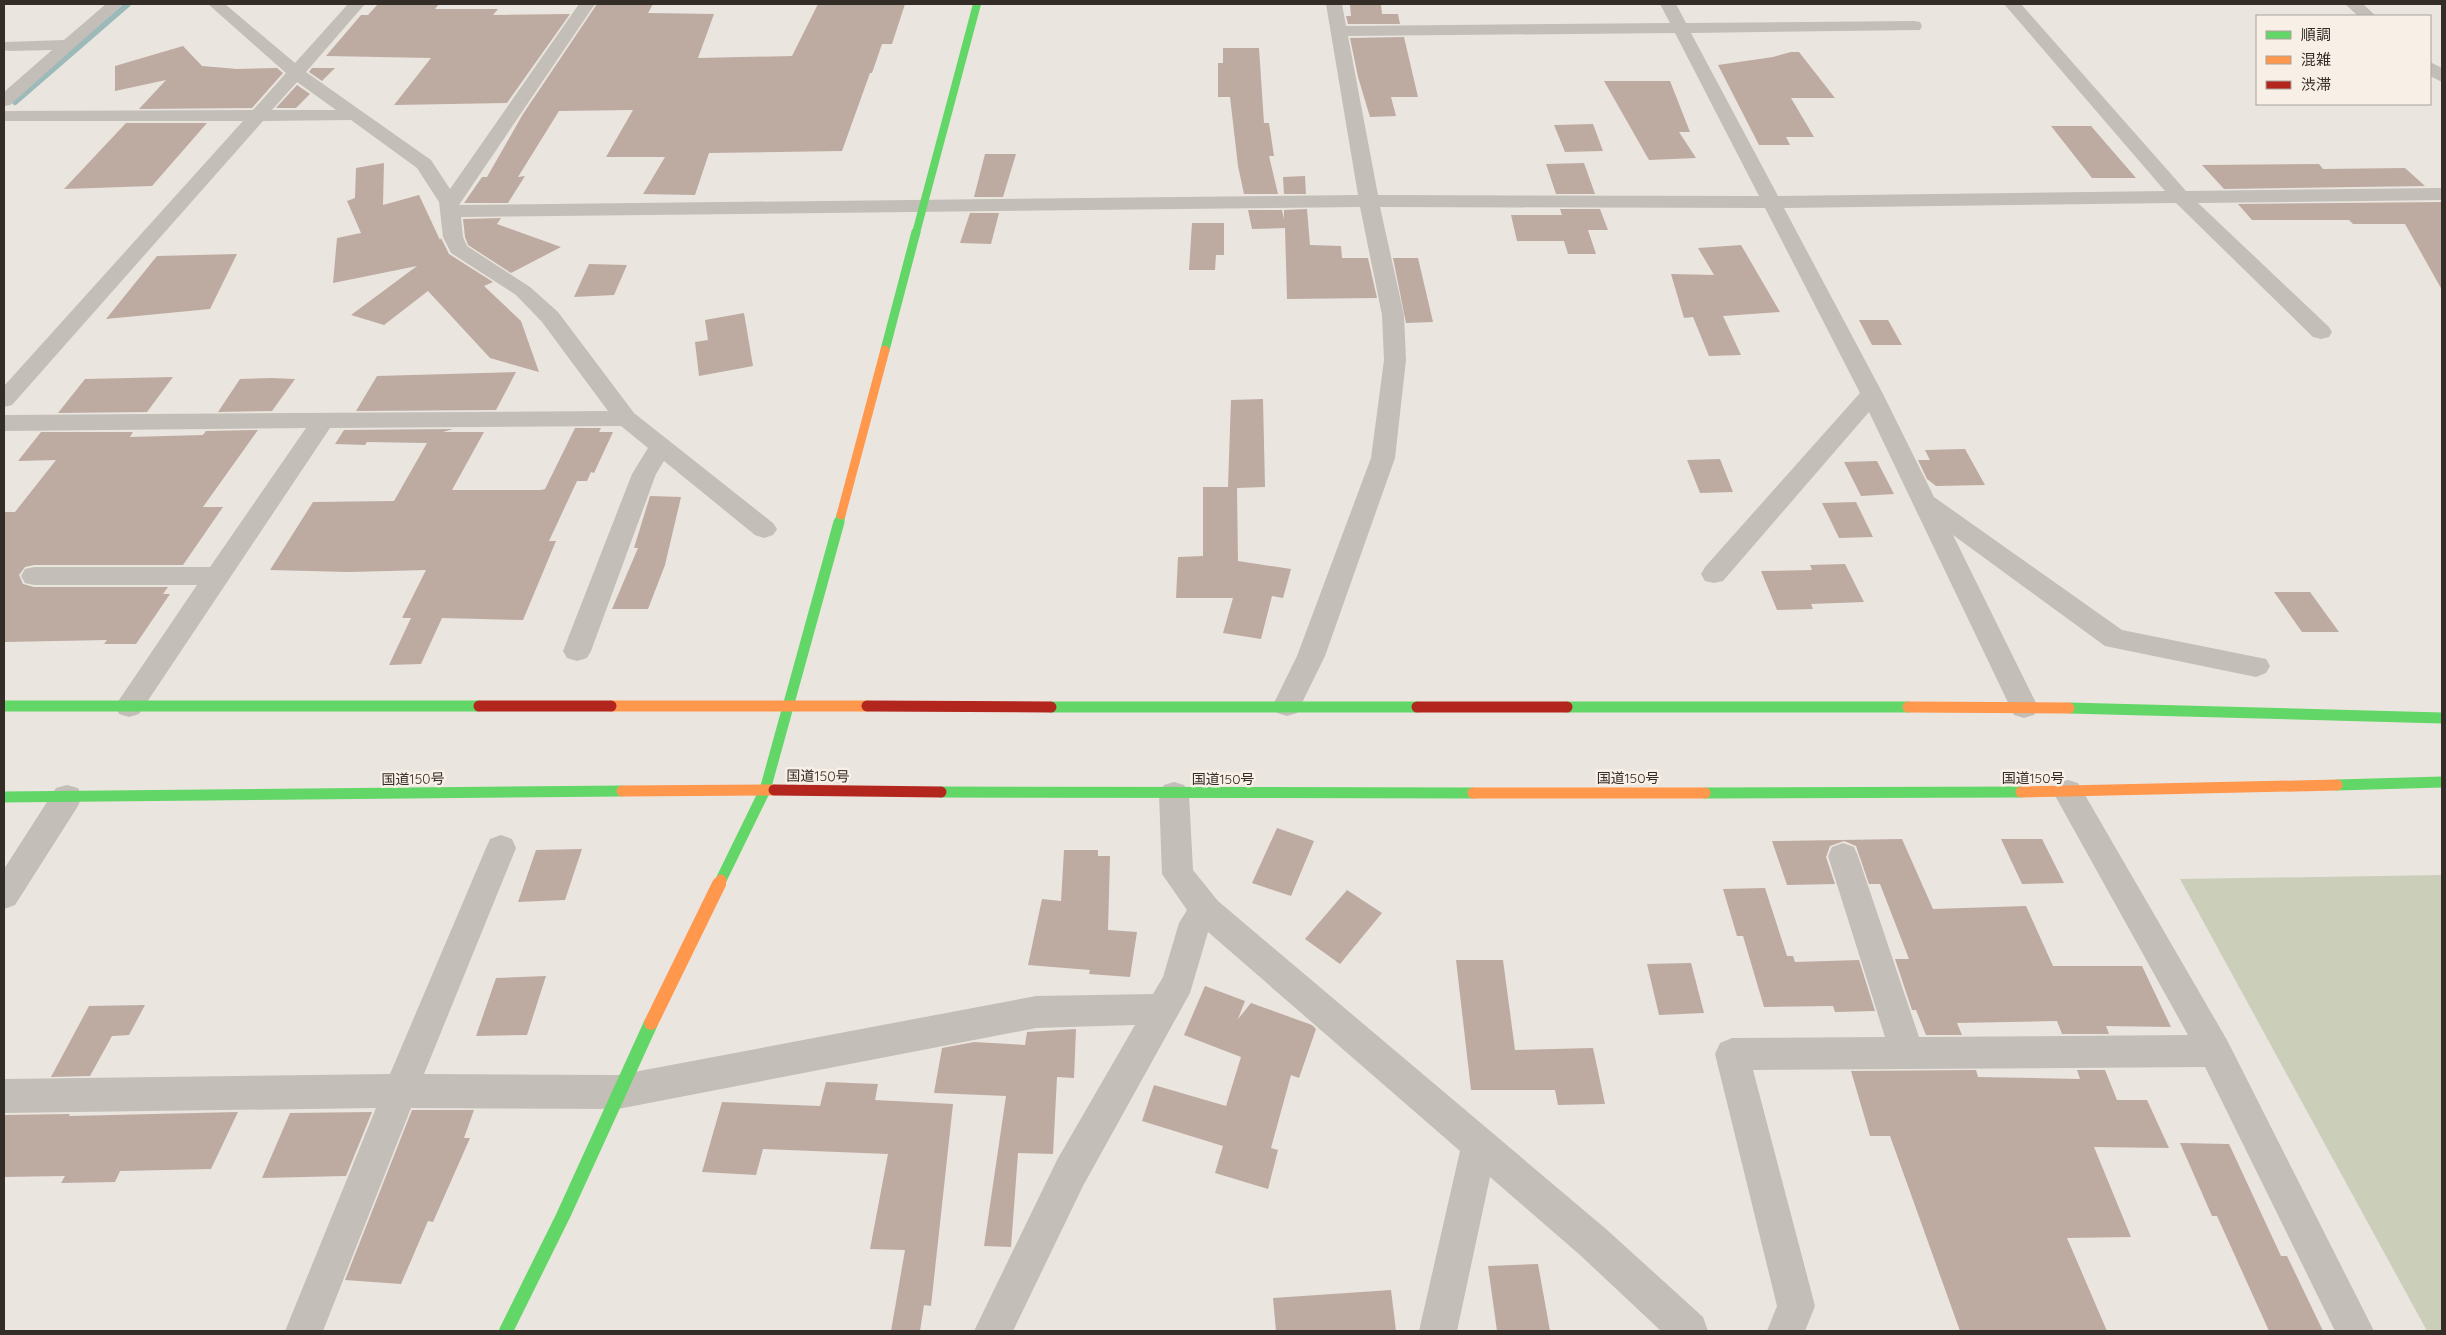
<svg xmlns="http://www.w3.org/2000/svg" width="2446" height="1335" viewBox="0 0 2446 1335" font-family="Quicksand,'Noto Sans JP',sans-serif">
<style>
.green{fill:#cbcfba}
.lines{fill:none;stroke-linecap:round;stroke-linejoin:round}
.stream{stroke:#9dbabb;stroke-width:6}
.building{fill:#bdaba2}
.street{fill:#c4beb8;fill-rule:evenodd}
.fast-far3{stroke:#63d668;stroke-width:8}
.fast-far2{stroke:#63d668;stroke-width:9}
.fast-far1{stroke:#63d668;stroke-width:11}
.fast{stroke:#63d668;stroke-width:14}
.slow-far2{stroke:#ff974d;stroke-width:9}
.slow-far1{stroke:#ff974d;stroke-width:11}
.slow{stroke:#ff974d;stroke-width:14}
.jam{stroke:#b3261e;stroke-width:11}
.labels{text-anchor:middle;stroke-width:5;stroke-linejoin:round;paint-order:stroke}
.street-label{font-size:14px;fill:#342c27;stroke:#f8f0e6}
</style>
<rect width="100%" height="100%" fill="#ebe5df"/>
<path class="green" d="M2442,875V1331H2427L2180,879Z"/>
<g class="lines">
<path class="stream" d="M15,102L128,4"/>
</g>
<g class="building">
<path d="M378,4H439L435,9H498L493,15L570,14L507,103L394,105L431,58L326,56L361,15H368Z"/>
<path d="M597,4H653L648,13L714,14L698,58L792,56L818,4H905L892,44H882L872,73H870L842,151L709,153L695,195L643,194L665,157H606L633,110L559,111L518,177L525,176L508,203H464L482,177H487L523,114Z"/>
<path d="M1350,5H1381L1382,14H1398L1400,24H1348L1346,16H1351Z"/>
<path d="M1404,37L1418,97H1391L1396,116L1370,117L1358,77L1350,38Z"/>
<path d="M183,46L202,66L237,69L277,68L283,73L252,108L139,109L166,80L115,91V66Z"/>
<path d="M1223,48H1259L1264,123H1269L1274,156H1269L1278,194H1244L1238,166L1230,97H1218V63H1223Z"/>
<path d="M1791,52H1799L1835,98H1791L1814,137H1786L1790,145H1759L1718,65L1773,57Z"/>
<path d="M312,68H335L322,81L309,72Z"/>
<path d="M1604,81H1670L1690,132H1679L1696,158L1649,160Z"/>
<path d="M297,85L310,94L296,108H276Z"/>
<path d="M126,123H207L152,186L64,189Z"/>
<path d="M1593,124L1603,151L1565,152L1554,125Z"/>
<path d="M2051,126H2091L2136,178H2092Z"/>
<path d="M985,154H1016L1003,197H974Z"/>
<path d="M384,163L383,205L419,195L440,240L441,238L449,254L493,282L484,286L521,321L539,372L490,358L428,291L384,325L351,315L417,266L333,283L337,238L361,233L347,201L355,198L356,168Z"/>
<path d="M1584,163L1595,194H1556L1546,164Z"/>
<path d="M2319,164L2323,169L2405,168L2425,186L2224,189L2202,165Z"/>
<path d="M1305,176L1306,194H1284L1283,177Z"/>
<path d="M2442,202V290L2405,224H2353L2349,220H2252L2238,204Z"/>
<path d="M1307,209L1310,245L1341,246L1342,258H1368L1377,298L1287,299L1285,228L1252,229L1248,210H1282L1284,219V210Z"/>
<path d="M1560,209H1600L1608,230H1588L1596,254H1568L1564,241H1517L1511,215H1562Z"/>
<path d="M970,213H999L991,244L960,243Z"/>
<path d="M501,218L497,224L561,247L511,273L468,245L465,237L463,219Z"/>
<path d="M1192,223H1224V255H1216L1215,270H1189Z"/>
<path d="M1741,245L1780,312L1723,316L1741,355L1709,356L1693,317L1684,318L1671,274L1714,275L1698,248Z"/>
<path d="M237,254L210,309L106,319L157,256Z"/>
<path d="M1393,258H1418L1433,322L1406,323Z"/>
<path d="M589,264L627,265L614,295L574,297Z"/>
<path d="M744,313L753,366L699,376L695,342L708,340L705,320Z"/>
<path d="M1859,320H1888L1902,345H1872Z"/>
<path d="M516,372L496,410L356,411L377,376Z"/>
<path d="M173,377L147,412L58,413L85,379Z"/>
<path d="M240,379L272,378L295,379L272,411L218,412Z"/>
<path d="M1263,399L1265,487L1237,488L1238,561L1291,569L1283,598L1272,596L1261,639L1223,633L1233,598H1176L1178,557L1203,556V487H1228L1231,400Z"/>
<path d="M575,428H601L599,432H613L594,473L591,472L587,481H577L549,541H556L523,620L442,618L421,664L389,665L411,618H402L426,570L349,572L270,570L313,502L394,501L427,443L367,442L365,445L335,444L344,430L453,429L443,432H484L452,490H541L545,489Z"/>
<path d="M258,430L203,507H223L183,565H34L25,567L19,575L23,584L34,587H168L163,594H170L136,644H104L107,640L4,642V512H15L56,460L18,461L41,432H133L130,437L203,435L206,431Z"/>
<path d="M1965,449L1985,485L1936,486L1927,479L1918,460H1930L1925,450Z"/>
<path d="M1720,459L1733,492L1700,493L1687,460Z"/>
<path d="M1877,461L1894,494L1861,496L1844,462Z"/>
<path d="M650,496L681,497L665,565L648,609H612L638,548H634Z"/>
<path d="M1856,502L1873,537L1839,538L1822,503Z"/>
<path d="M1845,564L1864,602L1811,604L1813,609L1777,610L1761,571L1812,570L1810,565Z"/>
<path d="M2274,592H2310L2339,632H2302Z"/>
<path d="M1277,828L1314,841L1291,896L1252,883Z"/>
<path d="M1902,839L1933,909L2026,906L2053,966H2142L2171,1027L2106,1026L2109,1034H2062L2057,1021L1957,1023L1962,1035H1926L1916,1010H1912L1895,959H1909L1880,884H1869L1856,846L1844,841L1830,846L1826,857L1835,884L1787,885L1772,841Z"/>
<path d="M2001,839H2042L2064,883L2022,884Z"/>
<path d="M582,849L565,900L518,902L536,850Z"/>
<path d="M1064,850H1098V856H1110L1108,930L1137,932L1130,977L1089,974L1090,970L1028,965L1042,899L1061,901Z"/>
<path d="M1765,888L1787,956H1793L1795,962L1859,960L1875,1011L1835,1012L1833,1006L1764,1007L1743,936H1737L1723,889Z"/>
<path d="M1347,890L1382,913L1340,964L1305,939Z"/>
<path d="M1456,960H1503L1515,1050L1593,1048L1605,1104L1558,1105L1555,1090H1471Z"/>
<path d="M1691,963L1704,1013L1659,1015L1647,964Z"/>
<path d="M546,976L527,1035L476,1036L496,978Z"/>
<path d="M1205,986L1245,1001L1238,1019L1251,1003L1312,1025L1316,1029L1299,1078L1291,1075L1271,1148L1278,1150L1268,1189L1215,1173L1223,1146L1142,1121L1154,1085L1226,1106L1241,1057L1184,1035Z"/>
<path d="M145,1005L129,1035L112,1036L90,1076L51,1077L89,1006Z"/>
<path d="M1076,1029L1074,1078L1057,1077L1053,1154L1018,1153L1011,1247L984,1246L1006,1096L934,1093L942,1048L974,1042L1025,1045L1027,1032Z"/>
<path d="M1976,1070L1978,1077L2080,1079L2077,1070H2105L2117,1100H2147L2169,1148L2094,1147L2131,1237L2067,1238L2107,1331H1960L1890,1136H1870L1851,1071Z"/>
<path d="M826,1082L878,1084L875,1100L953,1104L931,1306L924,1305L920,1331H891L905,1250L870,1249L888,1154L763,1149L756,1175L702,1172L722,1102L820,1106Z"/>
<path d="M412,1110H474L464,1138H470L433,1222L428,1221L401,1284L345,1280Z"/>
<path d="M238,1112L211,1169L120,1171L115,1182L61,1183L65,1176L4,1177V1115L70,1114L69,1116Z"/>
<path d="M372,1112L346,1176L262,1178L290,1113Z"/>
<path d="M2180,1143L2229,1144L2281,1256H2287L2323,1331H2269L2217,1216H2212Z"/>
<path d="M1538,1264L1550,1331H1497L1488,1266Z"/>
<path d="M1391,1290L1396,1331H1276L1273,1298Z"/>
</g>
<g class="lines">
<g class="street">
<path d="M106,4H123L10,105L4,106V92L52,50L9,51L4,50V42L64,40Z"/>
<path d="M208,4H225L295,63L348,4H365L306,72L431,160L450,189L579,4H595L459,205L1358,195L1326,4H1342L1346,26L1670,23L1660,4H1676L1686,23L1914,21L1920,22L1922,26L1920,30L1691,33L1778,196L2165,191L2004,4H2021L2186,191L2442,188V200L2198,203L2329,327L2332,332L2329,337L2321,339L2313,337L2176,203L1784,208L1883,394L1934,497L2122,630L2266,659L2270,666L2266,673L2256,677L2105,646L1953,535L2038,707L2034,715L2024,718L2014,715L1869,412L1723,581L1714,583L1705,581L1701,574L1705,567L1860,393L1765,208L1380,207L1404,315L1406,360L1395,458L1325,656L1297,713L1287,716L1277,713L1273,705L1297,656L1371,458L1384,360L1382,315L1360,207L461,217L463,237L467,246L530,287L558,312L634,413L773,523L777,529L773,535L764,538L755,535L664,461L656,474L591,651L587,658L577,661L567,658L563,651L632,474L648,448L621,426L330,428L139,714L129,717L119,714L115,706L197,585H34L25,583L21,576L25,569L34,567H210L306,428L4,431V415L608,411L542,322L516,295L451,253L443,237L439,202L417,168L351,120L263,121L12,405L4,407V386L243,121H4V111L253,110L286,73ZM1675,33L1759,196L1378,195L1348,36ZM297,82L336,110H272Z"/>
<path d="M2345,4H2363L2376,16H2358Z"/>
<path d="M2430,62L2442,68V82L2430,76Z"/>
<path d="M2068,780L2078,783L2227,1040L2374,1331H2335L2205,1067L1753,1070L1815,1306L1805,1331H1767L1777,1306L1715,1054L1720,1043L1732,1038L1885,1037L1828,856L1832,847L1843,843L1854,847L1858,856L1919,1037L2188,1035L2053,792L2058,783Z"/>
<path d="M1174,782L1184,785L1189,794L1193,870L1218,901L1606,1229L1703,1317L1708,1331H1661L1580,1255L1490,1177L1457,1331H1419L1460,1151L1208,932L1190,993L1083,1186L1013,1331H974L1057,1160L1135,1025L1036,1028L618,1109L411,1108L323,1331H285L376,1108L4,1113V1079L390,1074L486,848L490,839L501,835L512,839L516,848L424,1074L618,1075L1036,996L1153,994L1163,977L1179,923L1187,910L1162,874L1159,794L1164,785Z"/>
<path d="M67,785L78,788L82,797L78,806L15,905L4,909V869L56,788Z"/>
</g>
<path class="fast-far3" d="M916,233L977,4"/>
<g class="fast-far2">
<path d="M885,350L916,232"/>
<path d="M839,523L841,515"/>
</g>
<g class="fast-far1">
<path d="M4,706H479"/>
<path d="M1051,707H1417"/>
<path d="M1567,707H1908"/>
<path d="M2069,708L2442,718"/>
<path d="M2337,785L2442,782"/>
<path d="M941,792L1473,793"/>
<path d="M1705,793L2021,792"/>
<path d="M4,797L622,791"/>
<path d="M721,880L765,790L839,522"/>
</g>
<path class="fast" d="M506,1331L563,1216L651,1023"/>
<path class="slow-far2" d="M841,515L885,350"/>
<g class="slow-far1">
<path d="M611,706H867"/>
<path d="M1908,707L2069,708"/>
<path d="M622,791L774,790"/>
<path d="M2021,792L2337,785"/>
<path d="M1473,793H1705"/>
<path d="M719,885L721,880"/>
</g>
<path class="slow" d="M651,1023L719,884"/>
<g class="jam">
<path d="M479,706H611"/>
<path d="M867,706L1051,707"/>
<path d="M1417,707H1567"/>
<path d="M774,790L941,792"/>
</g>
</g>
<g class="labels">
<g class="street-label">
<text transform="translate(818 776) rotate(1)" y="5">国道150号</text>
<text x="1628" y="783">国道150号</text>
<text x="2033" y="783">国道150号</text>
<text transform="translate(413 779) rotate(-1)" y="5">国道150号</text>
<text x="1223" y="784">国道150号</text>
</g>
</g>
<rect width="2446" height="1335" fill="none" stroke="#342c27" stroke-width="10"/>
<rect x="2256" y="15" width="175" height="90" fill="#f8f0e6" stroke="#aaa29a"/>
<rect x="2266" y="31" width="25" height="8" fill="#63d668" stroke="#aaa29a"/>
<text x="2301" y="40" font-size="15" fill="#342c27">順調</text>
<rect x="2266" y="56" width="25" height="8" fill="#ff974d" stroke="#aaa29a"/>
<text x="2301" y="65" font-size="15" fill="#342c27">混雑</text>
<rect x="2266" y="81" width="25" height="8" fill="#b3261e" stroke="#aaa29a"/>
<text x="2301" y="90" font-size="15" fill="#342c27">渋滞</text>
</svg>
